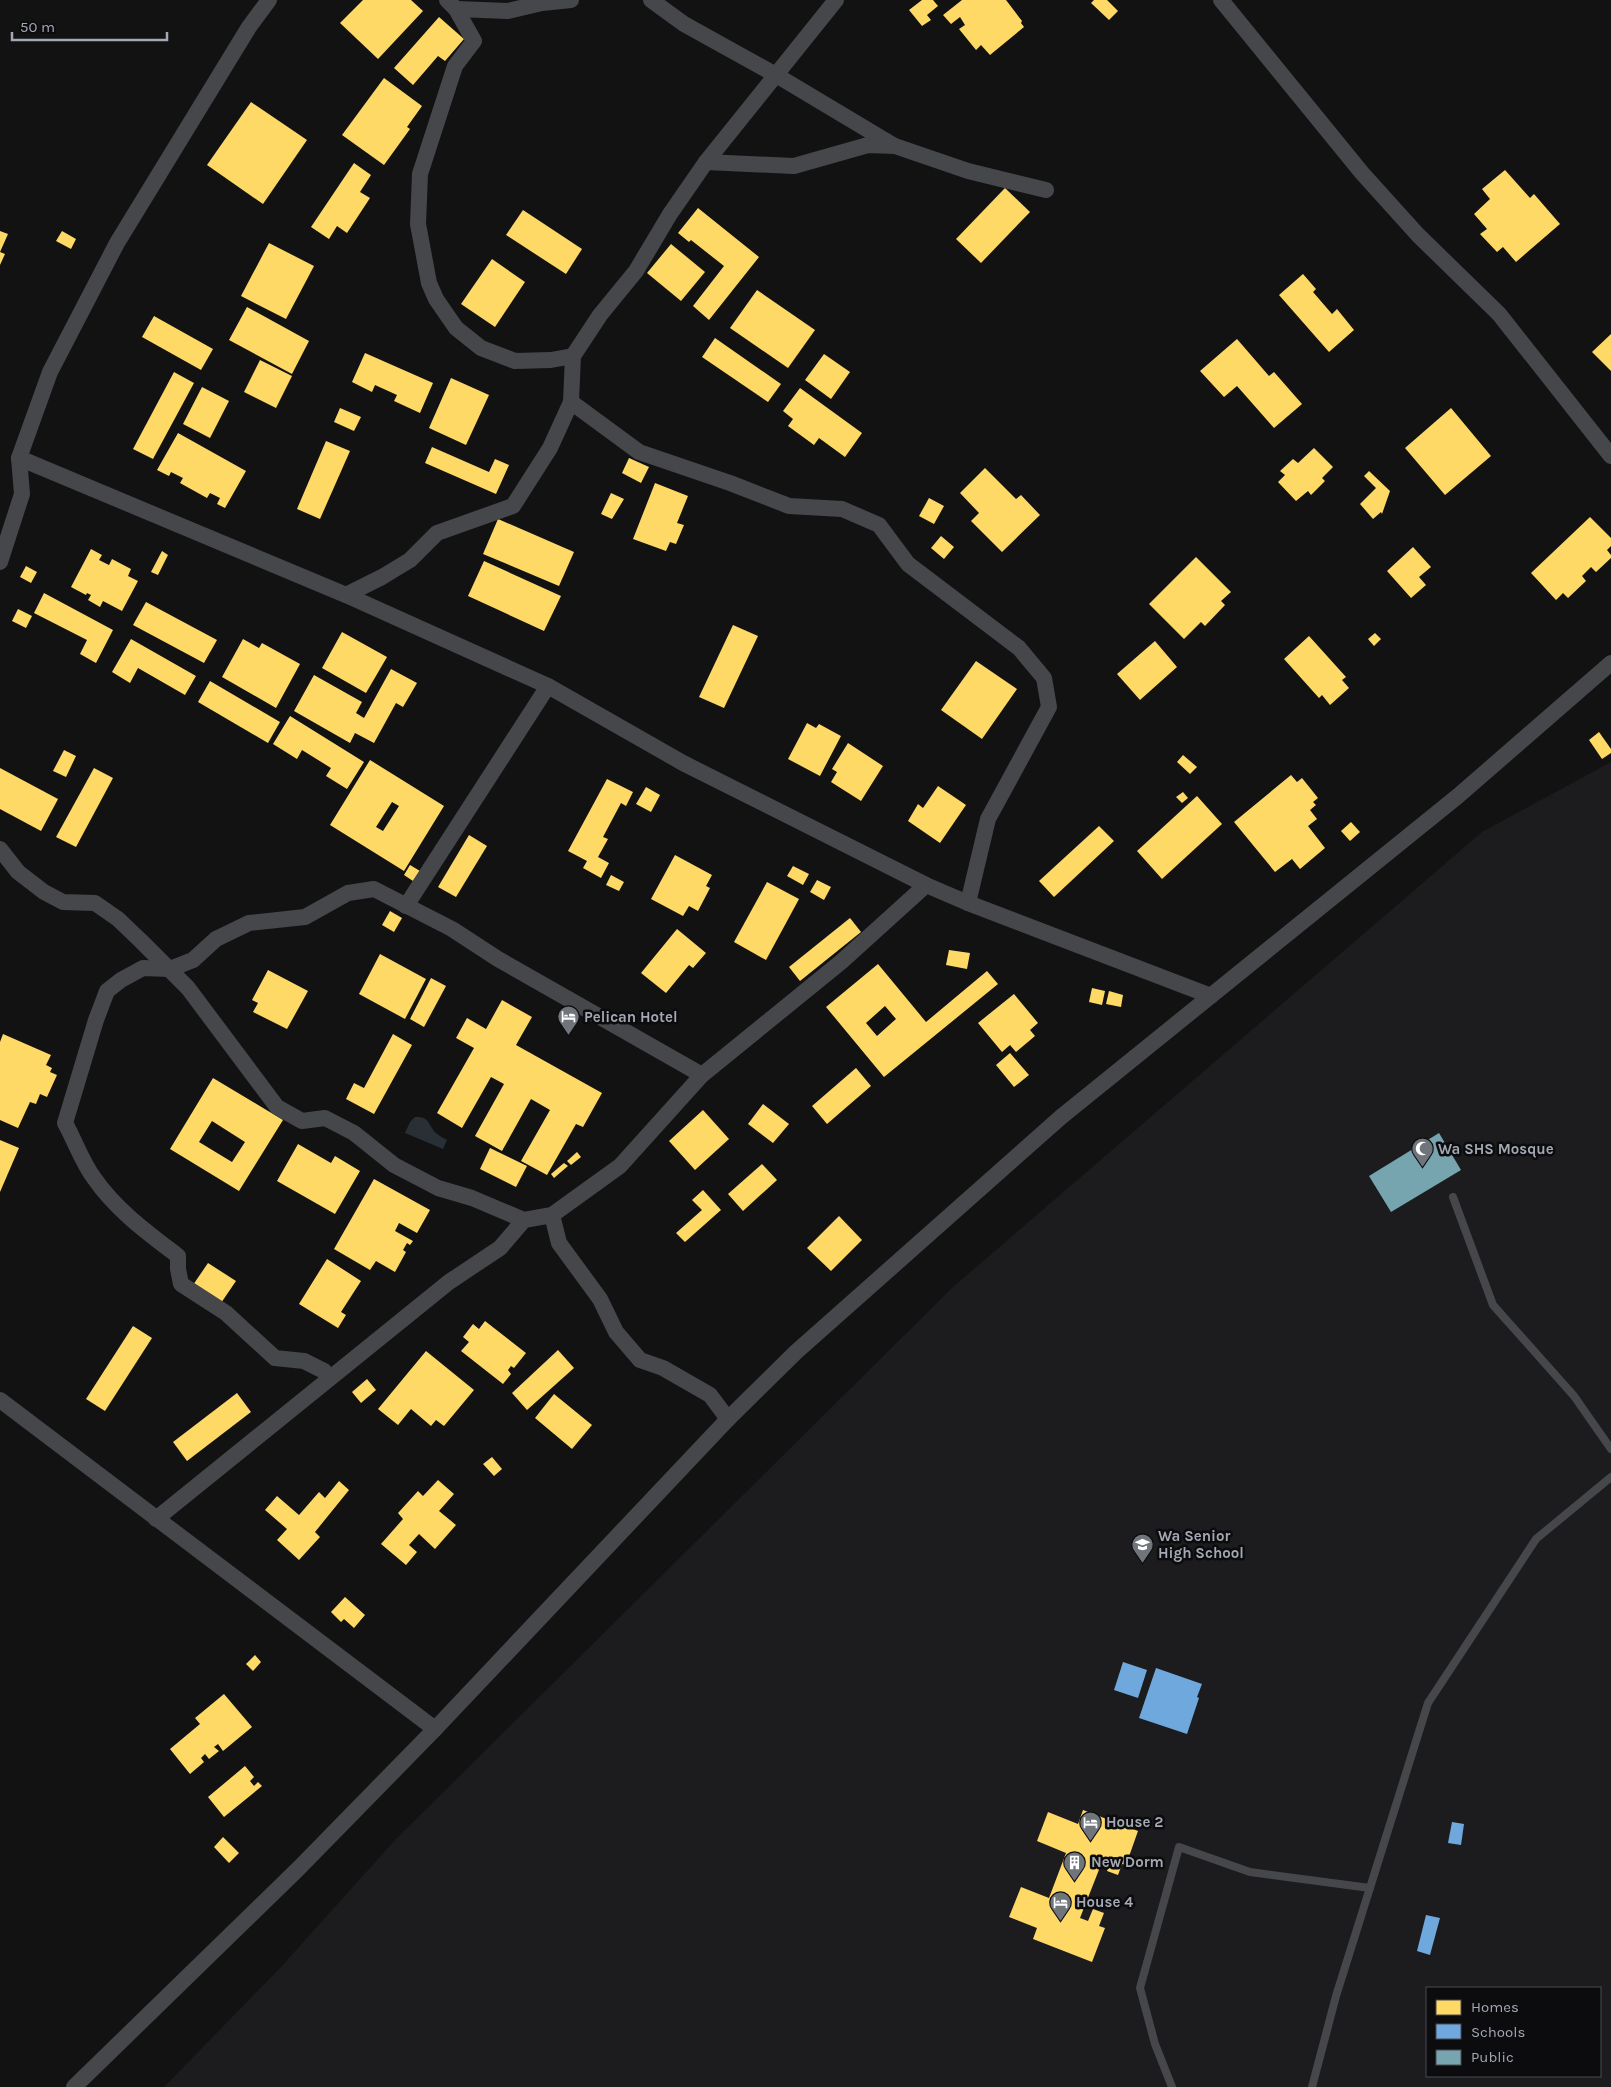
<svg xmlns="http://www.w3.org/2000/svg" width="1611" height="2087" viewBox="0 0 1611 2087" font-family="Karla,sans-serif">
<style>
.built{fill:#1c1c1e;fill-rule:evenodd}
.water{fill:#282f35}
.homes{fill:#ffd966;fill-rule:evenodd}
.schools{fill:#6fa8dc}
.public{fill:#76a5af}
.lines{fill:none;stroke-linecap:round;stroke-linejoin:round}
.lane{stroke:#46474b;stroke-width:8}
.street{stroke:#46474b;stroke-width:16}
.labels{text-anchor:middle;stroke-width:5;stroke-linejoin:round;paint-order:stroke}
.poi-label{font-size:15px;font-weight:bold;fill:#a3a8b3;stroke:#0c0c0e;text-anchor:start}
</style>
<rect width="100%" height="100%" fill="#121212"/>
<path class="built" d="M1611,762V2087H164L280,1968L395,1840L953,1287L1482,832ZM1427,1988H1600V2076H1427Z"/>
<path class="water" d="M415,1117C430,1116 428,1125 436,1133C439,1136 444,1138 447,1140L443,1149L405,1133L410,1122Z"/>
<g class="homes">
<path d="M363,0H411L423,11L378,59L340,23Z"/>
<path d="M922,0H933L938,6L927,15L931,20L922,26L909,10Z"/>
<path d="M962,0H1006L1022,21L1021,23L1024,27L990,55L981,45L976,50L959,29L965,25L960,17L951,24L943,15Z"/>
<path d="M1094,0H1107L1118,11L1109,20L1091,3Z"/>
<path d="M439,17L464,39L445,61L438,56L413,85L394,68Z"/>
<path d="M384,78L422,106L407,127L410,129L384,165L342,135Z"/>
<path d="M251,102L307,140L263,204L207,165Z"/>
<path d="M354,163L371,175L360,192L370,198L347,233L337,226L329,239L311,227Z"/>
<path d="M1505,170L1530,198L1534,194L1560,224L1516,262L1503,247L1497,252L1480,234L1487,229L1474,214L1490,199L1482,189Z"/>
<path d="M1005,188L1030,212L981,263L956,239Z"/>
<path d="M698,208L759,257L709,320L693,306L724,266L691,240L689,242L678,233Z"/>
<path d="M523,210L582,249L566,274L506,235Z"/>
<path d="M0,231L8,234L0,252L5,254L0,265Z"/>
<path d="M62,231L76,239L71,249L56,241Z"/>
<path d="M269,243L314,266L286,319L241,296Z"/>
<path d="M671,244L705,272L681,301L647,273Z"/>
<path d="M492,259L525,282L495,327L461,304Z"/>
<path d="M1303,274L1316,289L1313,292L1332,314L1337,309L1354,330L1329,352L1279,295Z"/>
<path d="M757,290L815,330L788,368L730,328Z"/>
<path d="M247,307L309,341L292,374L229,340Z"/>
<path d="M154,316L213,349L201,370L142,337Z"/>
<path d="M1611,334V371L1592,352Z"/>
<path d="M715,338L781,384L768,402L702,357Z"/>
<path d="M1237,339L1269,376L1274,372L1302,404L1274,428L1237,386L1224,397L1200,371Z"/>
<path d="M365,353L433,383L420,413L394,401L397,395L375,385L372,392L352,382Z"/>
<path d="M824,354L850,372L831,399L805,380Z"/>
<path d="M260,360L292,376L276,408L244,392Z"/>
<path d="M174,372L194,383L153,459L133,449Z"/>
<path d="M451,378L489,395L466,445L429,428Z"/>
<path d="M202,387L229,401L210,438L183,424Z"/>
<path d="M800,388L862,433L845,457L819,438L814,445L788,426L793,419L783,411Z"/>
<path d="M340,408L361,417L354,431L334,422Z"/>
<path d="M1451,408L1491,456L1445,495L1405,448Z"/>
<path d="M178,433L246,471L225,508L217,504L220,498L210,493L207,498L180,483L183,478L171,472L169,476L157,470Z"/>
<path d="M326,441L350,451L320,519L297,509Z"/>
<path d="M432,447L489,472L495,459L509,465L496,494L425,463Z"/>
<path d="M1314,448L1333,467L1322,478L1325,481L1311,495L1308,491L1296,501L1278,482L1285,475L1280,471L1293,459L1298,463Z"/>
<path d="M629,458L649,467L641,483L622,473Z"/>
<path d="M985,468L1016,499L1021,495L1040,515L1002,552L971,521L979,513L960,493Z"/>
<path d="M1369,471L1390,491L1382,514L1381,512L1373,519L1360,504L1376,488L1364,476Z"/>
<path d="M655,483L688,496L677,523L684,525L676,544L670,542L666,551L633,539Z"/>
<path d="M611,493L624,499L612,519L601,514Z"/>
<path d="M929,498L944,506L934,524L919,516Z"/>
<path d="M1590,517L1611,538V546L1607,550L1611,555V558L1596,572L1591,567L1582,576L1586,581L1568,598L1563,593L1556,600L1531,573Z"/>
<path d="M498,519L574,552L559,586L483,554Z"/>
<path d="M941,536L954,547L944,559L931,548Z"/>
<path d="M1413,547L1431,567L1419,577L1426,585L1411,598L1387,571Z"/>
<path d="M91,549L102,555L99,560L109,565L112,559L131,569L128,576L138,581L122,611L103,601L100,607L88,600L91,595L87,593L86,595L71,587Z"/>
<path d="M162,551L168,555L158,575L151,572Z"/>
<path d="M1196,557L1231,592L1221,601L1225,605L1205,626L1201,622L1184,639L1149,604Z"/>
<path d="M484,561L561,596L544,631L468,596Z"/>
<path d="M26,566L37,572L31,583L20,577Z"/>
<path d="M44,593L113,630L96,663L80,654L87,640L34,613Z"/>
<path d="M146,602L217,640L204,663L133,625Z"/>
<path d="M18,609L32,616L26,628L12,621Z"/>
<path d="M733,625L758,636L724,708L699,697Z"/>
<path d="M342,632L387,657L366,693L322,668Z"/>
<path d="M1375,633L1381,639L1374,646L1368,639Z"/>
<path d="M1309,636L1346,677L1342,680L1349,688L1330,705L1322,695L1319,698L1284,659Z"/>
<path d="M131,639L196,676L185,695L138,668L130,683L112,672Z"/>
<path d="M243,639L259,648L262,643L300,664L276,708L222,677Z"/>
<path d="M1155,641L1177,667L1140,700L1117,674Z"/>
<path d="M976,661L1017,689L982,739L941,710Z"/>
<path d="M391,669L417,683L403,707L396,703L374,743L355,733L350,743L294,711L314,675L362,702L356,713L364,718Z"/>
<path d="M210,681L280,722L268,743L198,702Z"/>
<path d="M290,716L364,762L347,789L326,776L331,768L302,750L297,759L273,744Z"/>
<path d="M807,723L816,728L819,724L841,736L820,776L788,759Z"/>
<path d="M1599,732L1611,749V753L1602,759L1589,740Z"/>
<path d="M848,743L883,766L861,801L831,782L837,772L832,769Z"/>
<path d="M64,750L76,756L66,777L53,771Z"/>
<path d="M1183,755L1197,767L1190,774L1177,762Z"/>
<path d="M370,760L444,806L404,871L330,825ZM392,802L399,806L383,831L376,827Z"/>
<path d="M0,768L58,799L41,831L0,809Z"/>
<path d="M94,768L113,778L76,847L56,837Z"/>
<path d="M1291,775L1297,782L1302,778L1318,798L1313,802L1316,805L1310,810L1317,819L1308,826L1325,848L1300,869L1292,859L1275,872L1234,822Z"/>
<path d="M607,779L633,792L626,806L621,803L603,837L608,839L598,857L609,863L601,878L583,868L587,861L568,851Z"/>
<path d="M938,786L966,805L940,843L908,821L918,804L923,808Z"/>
<path d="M646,787L660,795L651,812L636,804Z"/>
<path d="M1183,792L1188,798L1182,803L1176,797Z"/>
<path d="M1197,796L1222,824L1162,879L1137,851Z"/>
<path d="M1351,822L1360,832L1350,841L1341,831Z"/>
<path d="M1099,826L1114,841L1054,897L1039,881Z"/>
<path d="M469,835L487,846L456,897L438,887Z"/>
<path d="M675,855L712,875L706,886L710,888L698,911L689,906L683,916L651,899Z"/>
<path d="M410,865L420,871L413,881L404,875Z"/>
<path d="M793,866L809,874L803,885L787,876Z"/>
<path d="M611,875L624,882L619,891L606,885Z"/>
<path d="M817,880L831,887L824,900L810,892Z"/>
<path d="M767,882L799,899L766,960L734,942Z"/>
<path d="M390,911L402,918L394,932L382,925Z"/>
<path d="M850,918L861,932L800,981L789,967Z"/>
<path d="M677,929L706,953L693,968L689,965L666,993L641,973Z"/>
<path d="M949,950L970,953L967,969L946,965Z"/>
<path d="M380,954L426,979L405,1019L359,994Z"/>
<path d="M878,964L926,1022L987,971L998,984L884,1077L826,1007ZM885,1006L896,1019L877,1036L866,1023Z"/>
<path d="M268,970L308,991L287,1029L253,1012L258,1003L252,1000Z"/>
<path d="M431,978L446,986L424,1027L410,1019Z"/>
<path d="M1092,988L1105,991L1102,1005L1089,1002Z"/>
<path d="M1109,991L1123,995L1121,1007L1106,1004Z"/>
<path d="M1014,994L1038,1023L1030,1030L1035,1036L1016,1052L1010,1045L1002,1052L978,1023Z"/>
<path d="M502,1000L532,1017L516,1045L602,1093L583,1127L576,1124L547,1175L521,1161L550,1110L531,1099L502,1151L475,1136L504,1084L491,1077L462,1128L437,1113L474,1048L456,1038L467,1018L486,1029Z"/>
<path d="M3,1034L51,1055L46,1065L52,1068L50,1072L57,1075L47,1097L40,1094L36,1104L30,1102L18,1128L0,1120V1042Z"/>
<path d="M393,1034L412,1045L374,1114L346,1099L354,1083L364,1088Z"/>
<path d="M1010,1053L1029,1075L1014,1087L996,1065Z"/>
<path d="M856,1068L871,1086L827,1124L812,1106Z"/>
<path d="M213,1078L283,1120L239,1191L170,1149ZM212,1121L245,1142L232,1162L199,1142Z"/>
<path d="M763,1104L789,1124L773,1143L748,1124Z"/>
<path d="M703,1110L729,1139L695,1170L669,1141Z"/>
<path d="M0,1140L19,1148L0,1192Z"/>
<path d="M298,1144L331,1163L335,1156L360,1171L335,1214L277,1181Z"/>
<path d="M490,1148L527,1166L516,1187L480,1169Z"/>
<path d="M577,1152L581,1157L571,1165L567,1161Z"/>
<path d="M564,1163L568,1166L554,1178L551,1174Z"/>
<path d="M762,1164L777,1180L743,1211L728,1194Z"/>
<path d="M374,1179L430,1210L417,1233L399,1223L395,1231L413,1241L410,1245L407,1243L403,1250L406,1252L395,1272L376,1261L370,1270L334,1249Z"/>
<path d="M703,1190L721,1210L685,1242L676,1233L702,1210L692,1200Z"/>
<path d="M839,1216L862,1240L831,1271L807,1248Z"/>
<path d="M327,1259L361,1281L341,1312L346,1315L338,1328L299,1304Z"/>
<path d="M208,1263L236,1281L221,1303L193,1285Z"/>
<path d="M485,1321L526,1353L514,1368L511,1366L508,1370L511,1374L503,1384L461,1351L469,1342L463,1337L473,1324L479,1329Z"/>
<path d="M133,1326L152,1338L105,1411L86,1399Z"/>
<path d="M558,1350L574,1368L527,1410L512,1393Z"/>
<path d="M426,1351L474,1390L444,1426L436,1420L431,1426L411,1409L398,1425L378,1409Z"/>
<path d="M367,1379L376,1390L361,1403L352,1392Z"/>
<path d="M237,1393L251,1412L187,1461L173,1442Z"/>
<path d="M554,1394L592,1425L572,1449L535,1418Z"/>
<path d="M492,1457L502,1469L494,1476L483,1464Z"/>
<path d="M438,1480L454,1494L439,1511L456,1525L435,1549L419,1534L409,1545L417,1552L406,1565L381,1544L403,1519L398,1513L418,1491L423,1496Z"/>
<path d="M339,1481L349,1490L315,1532L320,1537L299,1560L277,1540L287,1529L265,1510L277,1496L299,1515L319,1492L325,1498Z"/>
<path d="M345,1597L365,1615L354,1628L344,1619L341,1622L331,1612Z"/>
<path d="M255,1655L261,1662L253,1671L246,1664Z"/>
<path d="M224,1694L252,1727L223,1751L218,1744L214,1747L219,1751L209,1759L205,1754L201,1758L204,1762L190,1774L170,1749L200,1724L195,1718Z"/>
<path d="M245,1766L254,1777L250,1781L254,1786L258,1782L262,1786L224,1817L208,1797Z"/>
<path d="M1083,1810L1138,1831L1126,1865L1122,1864L1118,1875L1107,1871L1111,1859L1104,1857L1080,1918L1088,1921L1093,1909L1104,1913L1099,1926L1105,1928L1092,1962L1033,1939L1037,1928L1009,1917L1021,1887L1049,1898L1066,1853L1037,1841L1048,1812L1078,1824Z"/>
<path d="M223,1837L239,1853L229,1863L214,1847Z"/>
</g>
<g class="schools">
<path d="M1123,1662L1147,1670L1138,1698L1114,1690Z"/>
<path d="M1156,1668L1202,1684L1197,1697L1199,1698L1187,1734L1139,1718Z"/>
<path d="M1452,1822L1464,1824L1461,1845L1448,1843Z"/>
<path d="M1426,1915L1440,1918L1430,1955L1417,1951Z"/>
</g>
<path class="public" d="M1439,1133L1461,1170L1391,1212L1369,1176Z"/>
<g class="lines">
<g class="lane">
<path d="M1453,1197L1493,1305L1574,1396L1611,1449"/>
<path d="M1172,2087L1155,2044L1140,1988L1179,1847L1250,1872L1370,1888"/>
<path d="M1312,2087L1336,1996L1428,1703L1536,1539L1611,1477"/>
</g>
<g class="street">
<path d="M447,0L456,9L474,41L455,66L420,174L418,224L429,283L436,299L456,328L481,348L515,361L551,360L573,356"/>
<path d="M651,0L684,24L776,75L893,145"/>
<path d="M1221,0L1362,173L1418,235L1499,314L1611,456"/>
<path d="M456,9L508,11L542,3L571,0"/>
<path d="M706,162L794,166L868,145L895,146L968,171L1046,190"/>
<path d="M571,402L639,452L730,483L789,506L842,509L879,525L908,564L1019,648L1044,678L1049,707L988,819L968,903"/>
<path d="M19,458L346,595L548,686L683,763L926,885L968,903L1211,996"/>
<path d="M0,562L22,494L19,458L50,372L117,243L249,27L269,0"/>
<path d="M346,595L382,577L410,560L437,533L513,506L550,448L571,402L573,356L600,315L636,271L670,214L706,162L836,0"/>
<path d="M0,849L18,872L44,892L63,902L95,903L118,919L141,941L188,988L277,1107L302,1121L325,1118L354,1133L394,1165L438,1188L472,1198L524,1220"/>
<path d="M406,906L548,686"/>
<path d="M552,1215L559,1243L600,1299L616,1332L640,1360L663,1368L710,1395L728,1419"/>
<path d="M330,1378L324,1371L304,1361L275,1358L226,1313L181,1284L178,1269V1256C148,1233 116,1210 94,1178C82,1162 75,1141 65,1123L96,1020L107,991L121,980L143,968L170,969L193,960L216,939L249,923L305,917L348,893L374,889L452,929L498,959L702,1075"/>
<path d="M0,1400L435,1729"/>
<path d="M156,1519L449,1282L500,1248L524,1220L552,1215L620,1166L702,1075L841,962L926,885"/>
<path d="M74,2087L299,1868L435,1729L728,1419L796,1352L1061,1117L1458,796L1611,663"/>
</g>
</g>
<defs>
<symbol id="hotel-pin" viewBox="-11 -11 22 30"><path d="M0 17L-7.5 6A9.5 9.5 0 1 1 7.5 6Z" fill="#70747b" stroke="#0c0c0e"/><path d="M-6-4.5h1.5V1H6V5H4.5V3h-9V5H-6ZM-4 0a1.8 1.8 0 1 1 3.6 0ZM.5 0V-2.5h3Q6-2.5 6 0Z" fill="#fff"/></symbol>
<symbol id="mosque-pin" viewBox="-11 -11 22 30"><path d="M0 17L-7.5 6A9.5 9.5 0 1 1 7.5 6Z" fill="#70747b" stroke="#0c0c0e"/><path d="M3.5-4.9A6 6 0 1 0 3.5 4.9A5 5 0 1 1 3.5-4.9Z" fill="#fff"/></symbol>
<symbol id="school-pin" viewBox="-11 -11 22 30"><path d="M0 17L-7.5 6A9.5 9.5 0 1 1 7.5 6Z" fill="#70747b" stroke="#0c0c0e"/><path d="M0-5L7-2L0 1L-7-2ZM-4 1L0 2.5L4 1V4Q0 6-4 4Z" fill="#fff"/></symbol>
<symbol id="building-pin" viewBox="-11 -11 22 30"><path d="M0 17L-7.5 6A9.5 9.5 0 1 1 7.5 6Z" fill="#70747b" stroke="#0c0c0e"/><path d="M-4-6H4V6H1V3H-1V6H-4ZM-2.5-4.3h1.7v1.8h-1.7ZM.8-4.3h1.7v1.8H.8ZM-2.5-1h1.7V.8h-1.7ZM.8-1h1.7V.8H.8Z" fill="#fff"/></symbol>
</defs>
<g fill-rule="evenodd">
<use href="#hotel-pin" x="556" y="1004" width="25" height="34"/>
<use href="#mosque-pin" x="1410" y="1136" width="25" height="34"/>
<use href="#school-pin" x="1130" y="1532" width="25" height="34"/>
<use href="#hotel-pin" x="1078" y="1810" width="25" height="34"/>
<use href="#building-pin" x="1062" y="1850" width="25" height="34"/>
<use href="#hotel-pin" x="1048" y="1890" width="25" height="34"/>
</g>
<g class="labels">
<g class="poi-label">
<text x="584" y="1022">Pelican Hotel</text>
<text x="1438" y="1154">Wa SHS Mosque</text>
<text x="1158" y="1541">Wa Senior<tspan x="1158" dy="17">High School</tspan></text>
<text x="1106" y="1827">House 2</text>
<text x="1091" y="1867">New Dorm</text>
<text x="1076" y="1907">House 4</text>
</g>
</g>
<rect x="1426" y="1987" width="175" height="90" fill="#0c0c0e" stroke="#484a50"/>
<rect x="1436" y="2000" width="25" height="15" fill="#ffd966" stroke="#484a50"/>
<text x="1471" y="2012" font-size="15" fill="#a3a8b3">Homes</text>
<rect x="1436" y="2024" width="25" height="15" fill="#6fa8dc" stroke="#484a50"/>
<text x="1471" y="2037" font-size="15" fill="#a3a8b3">Schools</text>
<rect x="1436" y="2050" width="25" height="15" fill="#76a5af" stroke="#484a50"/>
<text x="1471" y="2062" font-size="15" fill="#a3a8b3">Public</text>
<path d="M12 32v8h155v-8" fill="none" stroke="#a3a8b3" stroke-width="2.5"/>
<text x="20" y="32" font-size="15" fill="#a3a8b3" stroke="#0c0c0e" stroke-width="4" paint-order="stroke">50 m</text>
</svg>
